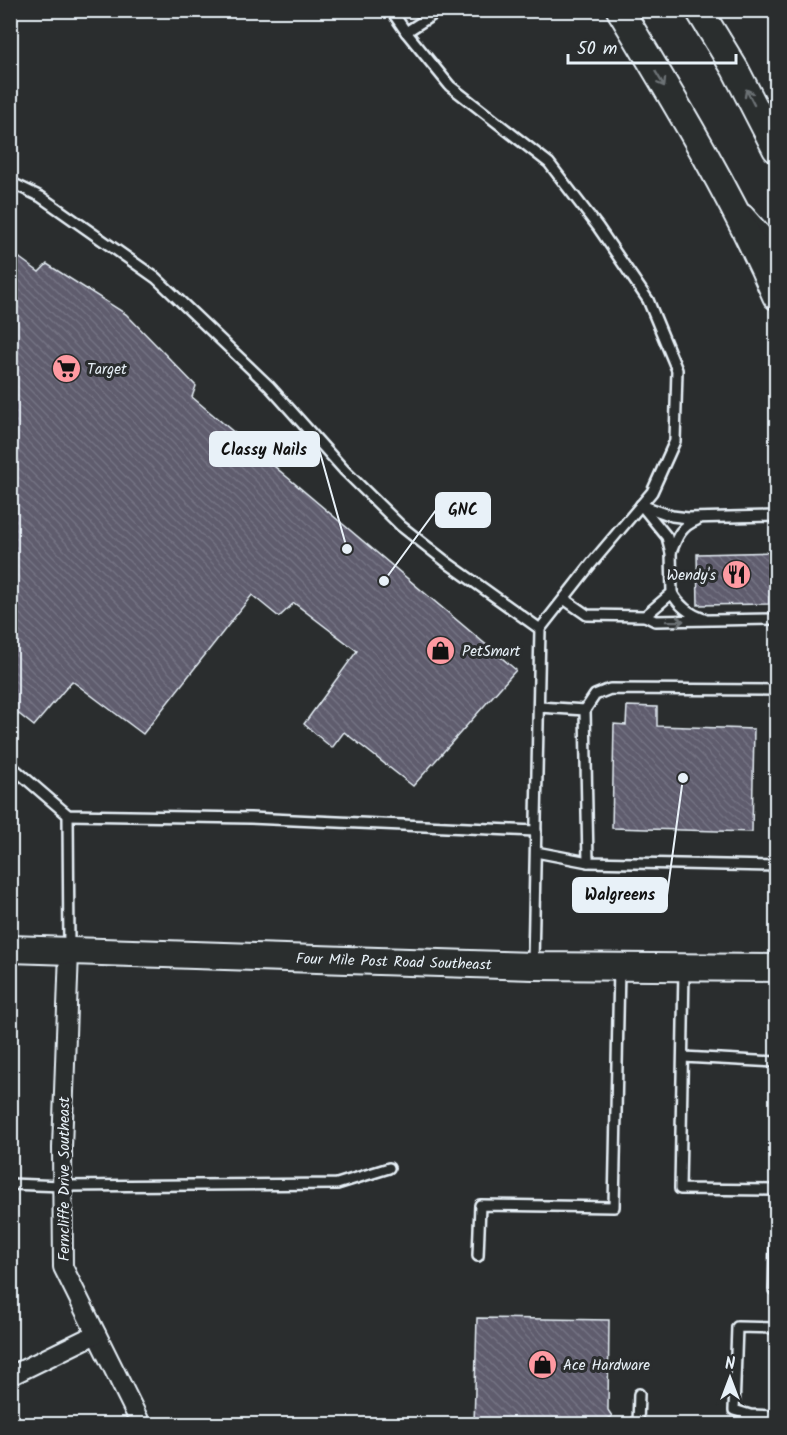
<svg xmlns="http://www.w3.org/2000/svg" width="787" height="1435" viewBox="0 0 787 1435" font-family="Kalam,sans-serif">
<style>
.building{fill:url(#building-back-hatch);stroke:#e8f1f8;stroke-width:1.5}
.lines{fill:none;stroke-linecap:round;stroke-linejoin:round}
.service-casing{stroke:#e8f1f8;stroke-width:14}
.minor-casing{stroke:#e8f1f8;stroke-width:22}
.secondary-casing{stroke:#e8f1f8;stroke-width:30}
.service{stroke:#2a2d2e;stroke-width:9}
.minor{stroke:#2a2d2e;stroke-width:18}
.secondary{stroke:#2a2d2e;stroke-width:26}
.oneway{stroke:#6c7275}
.labels{text-anchor:middle;stroke-width:6;stroke-linejoin:round;paint-order:stroke}
.poi-label{font-size:15px;fill:#e8f1f8;stroke:#2a2d2e;text-anchor:start}
.street-label{font-size:15px;fill:#e8f1f8;stroke:#2a2d2e}
.leader{fill:none;stroke:#e8f1f8;stroke-width:2}
.callout-dot{fill:#e8f1f8;stroke:#2a2d2e;stroke-width:2}
.callout{fill:#e8f1f8;stroke:#e8f1f8;stroke-width:2}
.callout-label{font-size:16px;text-anchor:middle;font-weight:bold;fill:#111}
</style>
<defs>
<pattern id="building-back-hatch" width="6" height="6" patternUnits="userSpaceOnUse" patternTransform="scale(1.5)"><rect width="6" height="6" fill="#5e5b6d"/><path d="M-1 5l2 2M0 0l6 6M5-1l2 2" fill="none" stroke="#757383"/></pattern>
</defs>
<rect width="100%" height="100%" fill="#2a2d2e"/>
<filter id="ink" filterUnits="userSpaceOnUse"><feTurbulence type="fractalNoise" baseFrequency=".0167" numOctaves="2"/><feDisplacementMap in="SourceGraphic" scale="12" xChannelSelector="R" yChannelSelector="G"/><feConvolveMatrix kernelMatrix="1 2 1 2 8 2 1 2 1" color-interpolation-filters="sRGB"/></filter>
<g filter="url(#ink)">
<g class="building">
<path d="M10,251L39,272L47,264L126,314L196,386L192,397L516,670L413,786L344,732L332,748L304,724L357,651L294,603L279,617L252,595L143,734L72,681L34,726L10,707Z"/>
<path d="M776,552V597H769V604L698,605L697,554Z"/>
<path d="M627,706L657,707V726L754,729L752,832L612,828L614,724L626,725Z"/>
<path d="M477,1318L609,1320L608,1410L612,1416L602,1424H474Z"/>
</g>
<g class="lines">
<defs>
<g id="service">
<path d="M391,10L406,32L450,86L549,163L598,227L648,300L677,370L675,441L652,492L591,564L540,629L533,963"/>
<path d="M406,32L440,10"/>
<path d="M10,182L41,197L156,278L269,386L345,471L401,526L449,564L540,629"/>
<path d="M641,505L667,537L671,553L672,593L645,616L655,621L776,619"/>
<path d="M641,505L672,516L688,518L776,516"/>
<path d="M671,552C677,537 681,526 697,520"/>
<path d="M672,593C679,606 689,614 704,619"/>
<path d="M564,599L587,615L645,616"/>
<path d="M776,690L610,689L595,695L585,710L588,862L776,866"/>
<path d="M539,707L585,710"/>
<path d="M10,765L68,815L250,818L536,831"/>
<path d="M68,815L69,948"/>
<path d="M536,852L588,862"/>
<path d="M684,970L680,1189L776,1190"/>
<path d="M683,1057L776,1062"/>
<path d="M10,1184L62,1186L337,1184L389,1168"/>
<path d="M776,1247H775L774,1290H776"/>
<path d="M478,1256L480,1205L614,1207L619,969"/>
<path d="M776,1328L737,1327L734,1410L750,1415L776,1416"/>
<path d="M638,1424L639,1394"/>
</g>
<g id="minor">
<path d="M744,214L766,239L776,259"/>
<path d="M69,951L62,1148L63,1267L141,1424"/>
<path d="M10,1376L96,1334"/>
</g>
<g id="secondary">
<path d="M620,10C676,103 733,197 776,296"/>
<path d="M699,10L735,69L776,149"/>
<path id="s1" d="M10,949L533,966L776,968"/>
</g>
</defs>
<use href="#service" class="service-casing"/>
<use href="#minor" class="minor-casing"/>
<use href="#secondary" class="secondary-casing"/>
<use href="#service" class="service"/>
<use href="#minor" class="minor"/>
<use href="#secondary" class="secondary"/>
</g>
<defs><path id="oneway-shaft" d="M-6 0H5M1.5-3L5.5 0L1.5 3" fill="none" stroke-width="1.6" stroke-linecap="round" stroke-linejoin="round" transform="scale(1.5)"/></defs>
<g class="oneway">
<use href="#oneway-shaft" transform="translate(660 79) rotate(59)"/>
<use href="#oneway-shaft" transform="translate(750 97) rotate(-117)"/>
<use href="#oneway-shaft" transform="translate(675 621) rotate(-1)"/>
</g>
</g>
<defs>
<symbol id="supermarket-disc" viewBox="-11 -11 22 22"><circle r="9.5" fill="#ff9aa2" stroke="#2a2d2e"/><path d="M-6-5.5h2.5l.6 2H6L4.5 2H-2.5L-4.4-4H-6ZM-1.5 3.2a1.3 1.3 0 1 0 .1 0ZM3 3.2a1.3 1.3 0 1 0 .1 0Z" fill="#111"/></symbol>
<symbol id="restaurant-disc" viewBox="-11 -11 22 22"><circle r="9.5" fill="#ff9aa2" stroke="#2a2d2e"/><path d="M-5-6h1v4h1v-4h1v4h1v-4h1v5L-1.5 .5V6h-2V.5L-5-1ZM5-6V6H3V1.5H1.5Q1.5-4 5-6Z" fill="#111"/></symbol>
<symbol id="shop-disc" viewBox="-11 -11 22 22"><circle r="9.5" fill="#ff9aa2" stroke="#2a2d2e"/><path d="M-5-2.5h2.3a2.7 3.5 0 0 1 5.4 0H5L5.5 6h-11ZM-1.5-2.5h3a1.5 2.3 0 0 0-3 0Z" fill="#111"/></symbol>
</defs>
<g fill-rule="evenodd">
<use href="#supermarket-disc" x="50" y="352" width="33" height="33"/>
<use href="#restaurant-disc" x="720" y="558" width="33" height="33"/>
<use href="#shop-disc" x="424" y="634" width="33" height="33"/>
<use href="#shop-disc" x="526" y="1348" width="33" height="33"/>
</g>
<g class="labels">
<g class="poi-label">
<text x="87" y="374">Target</text>
<text x="716" y="580" text-anchor="end">Wendy's</text>
<text x="462" y="656">PetSmart</text>
<text x="563" y="1370">Ace Hardware</text>
</g>
<g class="street-label">
<text dy="5" stroke="none"><textPath href="#s1" startOffset="384">Four Mile Post Road Southeast</textPath></text>
<text transform="translate(64 1179) rotate(-90)" y="5">Ferncliffe Drive Southeast</text>
</g>
</g>
<path class="leader" d="M347 549L319 449M384 581L436 510M683 778L667 895"/>
<g class="callout-dot">
<circle cx="347" cy="549" r="6"/>
<circle cx="384" cy="581" r="6"/>
<circle cx="683" cy="778" r="6"/>
</g>
<g class="callout">
<rect x="210" y="432" width="109" height="34" rx="6"/>
<rect x="436" y="493" width="54" height="34" rx="6"/>
<rect x="573" y="878" width="94" height="34" rx="6"/>
</g>
<g class="callout-label">
<text x="264" y="455">Classy Nails</text>
<text x="463" y="515">GNC</text>
<text x="620" y="900">Walgreens</text>
</g>
<rect width="787" height="1435" fill="none" stroke="#2a2d2e" stroke-width="36"/>
<rect x="18" y="18" width="751" height="1399" fill="none" stroke="#e8f1f8" stroke-width="2" filter="url(#ink)"/>
<g transform="translate(730 1378)" stroke="#2a2d2e" stroke-width="4.5" paint-order="stroke">
<path d="M0-4.5L10 22L0 15L-10 22Z" fill="#e8f1f8"/>
<text y="-9" font-size="16" font-weight="bold" text-anchor="middle" fill="#e8f1f8">N</text>
</g>
<path d="M568 54v9h168v-9" fill="none" stroke="#e8f1f8" stroke-width="3"/>
<text x="577" y="54" font-size="18" fill="#e8f1f8" stroke="#2a2d2e" stroke-width="4.5" paint-order="stroke">50 m</text>
</svg>
